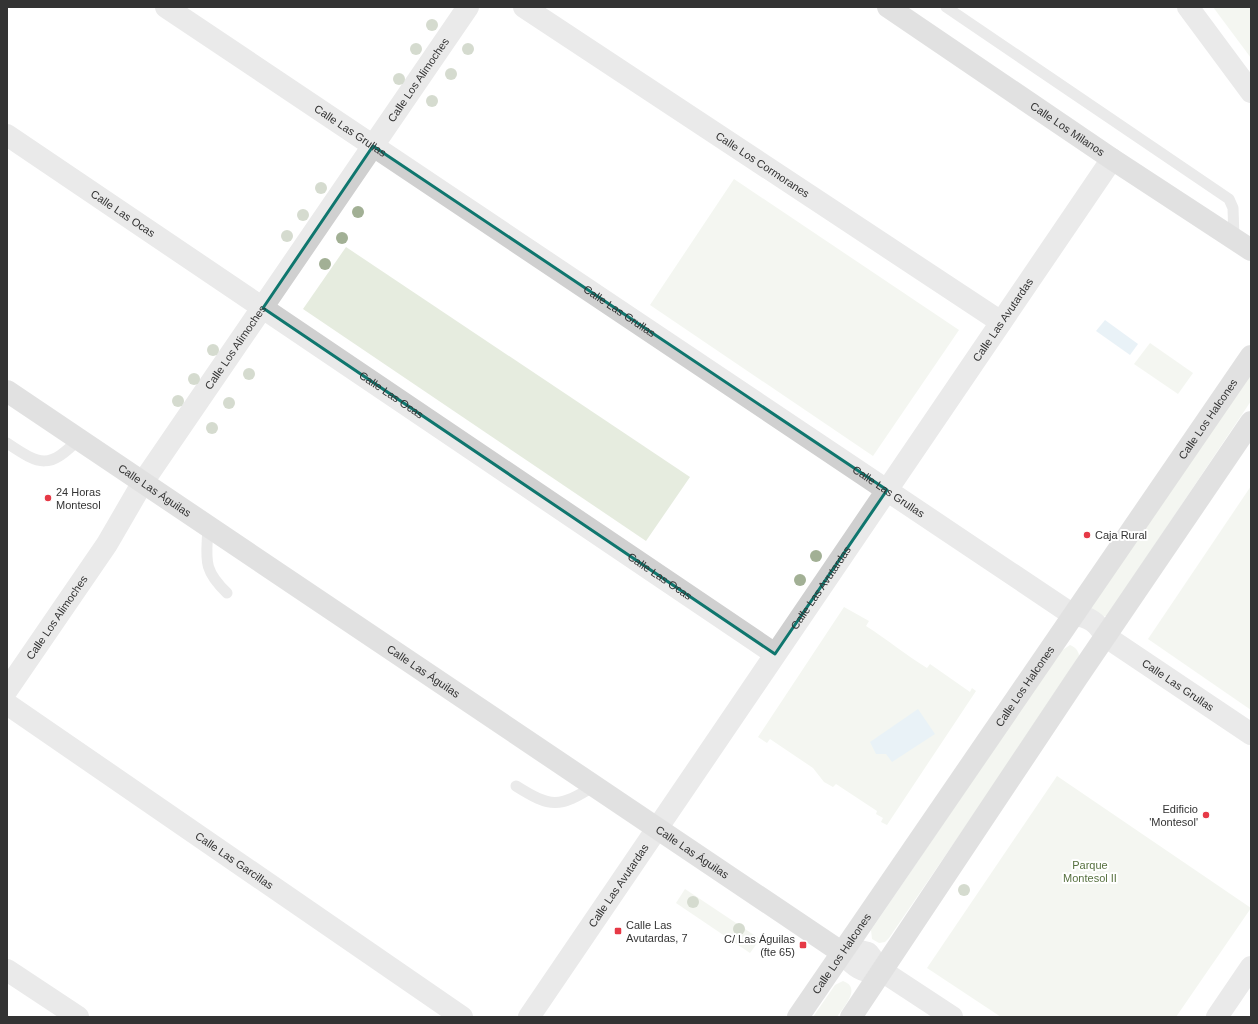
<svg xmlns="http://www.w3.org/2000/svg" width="1258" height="1024" viewBox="0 0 1258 1024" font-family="Helvetica,sans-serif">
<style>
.green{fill:#e6ecdf}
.water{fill:#cfe2ee}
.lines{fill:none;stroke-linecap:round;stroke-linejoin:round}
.lane{stroke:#d0d0d0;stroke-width:11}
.street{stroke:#d0d0d0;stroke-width:22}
.secondary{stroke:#bdbdbd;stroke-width:22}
.tree{fill:#a2b095}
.marked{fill:none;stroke:#0f766e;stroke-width:3;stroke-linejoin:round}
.poi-dot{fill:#e63946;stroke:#fff;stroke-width:1.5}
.labels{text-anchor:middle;stroke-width:4;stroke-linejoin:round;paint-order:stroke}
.street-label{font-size:11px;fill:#333;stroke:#fff}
.poi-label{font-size:11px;fill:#333;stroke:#fff;text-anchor:start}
.park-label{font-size:11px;fill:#56703f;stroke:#fff}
</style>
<rect width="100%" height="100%" fill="#fff"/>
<g class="green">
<path d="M1213,7H1251V58Z"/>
<path d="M734,179L959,330L873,456L650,305Z"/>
<path d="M346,247L690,477L646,541L303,309Z"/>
<path d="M1150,343L1193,373L1178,394L1134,364Z"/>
<path d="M1251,369V401L1107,616L1101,617L1090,609Z"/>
<path d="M1251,486V710L1148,639Z"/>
<path d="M844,607L869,621L866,626C888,640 906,655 927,668L930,664L970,692L972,688L976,691L887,825L881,822L883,818L876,814L877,811L836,784L833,787L824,782L813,768L770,739L767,743L758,737Z"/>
<path d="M1070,645C1077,648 1080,653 1079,660L889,938L885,942L879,943L872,939L871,930L1061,651Z"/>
<path d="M1057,776L1251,908L1176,1017H1001L927,968Z"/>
<path d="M685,889L760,939L750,953L676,903Z"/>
<path d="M843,981C862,988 844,1006 837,1017H813L835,985Z"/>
</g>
<g class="water">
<path d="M1105,320L1138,344L1130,355L1096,331Z"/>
<path d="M918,709L935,734L892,762L886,754H876L870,742Z"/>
</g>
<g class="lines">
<g class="lane">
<path d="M946,7L1229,199L1233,208L1234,238"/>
<path d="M7,443C41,466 49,469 79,439"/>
<path d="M208,525C207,558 201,568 227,593"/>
<path d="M516,786C551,808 559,808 594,786"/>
</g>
<g class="street">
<path id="s1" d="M166,7L1073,615C1089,616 1098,623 1105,636L1251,734"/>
<path id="s2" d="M524,7L1001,322"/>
<path d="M1188,7L1251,92"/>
<path id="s3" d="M7,135L775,654"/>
<path id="s4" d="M7,690L107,544L143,482L468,7"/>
<path id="s5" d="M7,704L462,1017"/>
<path d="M7,970L78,1017"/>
<path d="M882,971C863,975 853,965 841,952L851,949L868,953L882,971L952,1017"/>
<path id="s6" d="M529,1017L1112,159"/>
<path d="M1217,1017L1251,967"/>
</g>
<g class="secondary">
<path id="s7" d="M888,7L1112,159L1251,250"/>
<path id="s8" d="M7,391L841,952"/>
<path id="s9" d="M798,1017L1251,356"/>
<path d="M851,1017L1077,678L1251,422"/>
</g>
</g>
<g class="tree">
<circle cx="432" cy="25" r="6"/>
<circle cx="416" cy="49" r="6"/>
<circle cx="468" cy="49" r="6"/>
<circle cx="451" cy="74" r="6"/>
<circle cx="399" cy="79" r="6"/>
<circle cx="432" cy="101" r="6"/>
<circle cx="321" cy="188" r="6"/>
<circle cx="358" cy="212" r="6"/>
<circle cx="303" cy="215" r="6"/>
<circle cx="287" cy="236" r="6"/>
<circle cx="342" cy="238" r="6"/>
<circle cx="325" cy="264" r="6"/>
<circle cx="213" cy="350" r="6"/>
<circle cx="249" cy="374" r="6"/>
<circle cx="194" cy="379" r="6"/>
<circle cx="178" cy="401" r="6"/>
<circle cx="229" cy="403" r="6"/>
<circle cx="212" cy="428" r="6"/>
<circle cx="816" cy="556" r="6"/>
<circle cx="800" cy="580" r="6"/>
<circle cx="964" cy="890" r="6"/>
<circle cx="693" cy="902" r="6"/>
<circle cx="739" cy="929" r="6"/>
</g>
<path d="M0 0H1258V1024H0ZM373,146L887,490L775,654L263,308Z" fill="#fff" fill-opacity=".55" fill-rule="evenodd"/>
<path class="marked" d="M373,146L887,490L775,654L263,308Z"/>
<g class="poi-dot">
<circle cx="48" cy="498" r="4"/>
<circle cx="1087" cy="535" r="4"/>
<circle cx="1206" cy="815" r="4"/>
<rect x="614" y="927" width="8" height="8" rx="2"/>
<rect x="799" y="941" width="8" height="8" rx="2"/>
</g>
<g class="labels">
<g class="street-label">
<text dy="4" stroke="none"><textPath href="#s4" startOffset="736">Calle Los Alimoches</textPath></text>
<text dy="4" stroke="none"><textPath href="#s7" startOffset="217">Calle Los Milanos</textPath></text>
<text dy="4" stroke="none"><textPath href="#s1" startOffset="222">Calle Las Grullas</textPath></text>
<text dy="4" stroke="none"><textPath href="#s2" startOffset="286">Calle Los Cormoranes</textPath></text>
<text dy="4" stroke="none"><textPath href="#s3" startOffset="140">Calle Las Ocas</textPath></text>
<text dy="4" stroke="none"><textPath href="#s1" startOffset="546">Calle Las Grullas</textPath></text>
<text dy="4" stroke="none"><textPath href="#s6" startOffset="843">Calle Las Avutardas</textPath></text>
<text dy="4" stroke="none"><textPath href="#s4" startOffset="412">Calle Los Alimoches</textPath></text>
<text dy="4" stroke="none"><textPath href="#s3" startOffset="464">Calle Las Ocas</textPath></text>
<text dy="4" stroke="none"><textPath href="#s9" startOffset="725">Calle Los Halcones</textPath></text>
<text dy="4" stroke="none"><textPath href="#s8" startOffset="178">Calle Las Águilas</textPath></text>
<text dy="4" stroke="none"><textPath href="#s1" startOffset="870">Calle Las Grullas</textPath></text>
<text dy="4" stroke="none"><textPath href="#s3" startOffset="788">Calle Las Ocas</textPath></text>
<text dy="4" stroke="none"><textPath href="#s6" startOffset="519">Calle Las Avutardas</textPath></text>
<text dy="4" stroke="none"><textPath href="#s4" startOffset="88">Calle Los Alimoches</textPath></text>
<text dy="4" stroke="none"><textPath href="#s8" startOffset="502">Calle Las Águilas</textPath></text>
<text dy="4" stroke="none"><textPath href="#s1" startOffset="1220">Calle Las Grullas</textPath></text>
<text dy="4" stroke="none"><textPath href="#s9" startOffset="401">Calle Los Halcones</textPath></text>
<text dy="4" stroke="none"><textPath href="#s8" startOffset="826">Calle Las Águilas</textPath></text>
<text dy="4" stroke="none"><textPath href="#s5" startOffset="276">Calle Las Garcillas</textPath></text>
<text dy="4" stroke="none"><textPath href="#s6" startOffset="159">Calle Las Avutardas</textPath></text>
<text dy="4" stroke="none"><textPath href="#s9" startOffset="77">Calle Los Halcones</textPath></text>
</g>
<g class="poi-label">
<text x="56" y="496">24 Horas<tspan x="56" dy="13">Montesol</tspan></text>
<text x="1095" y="539">Caja Rural</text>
<text x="1198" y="813" text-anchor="end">Edificio<tspan x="1198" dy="13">'Montesol'</tspan></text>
<text x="626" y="929">Calle Las<tspan x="626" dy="13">Avutardas, 7</tspan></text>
<text x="795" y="943" text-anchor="end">C/ Las Águilas<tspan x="795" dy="13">(fte 65)</tspan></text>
</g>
<g class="park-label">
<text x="1090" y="869">Parque<tspan x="1090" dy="13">Montesol II</tspan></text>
</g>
</g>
<rect width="1258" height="1024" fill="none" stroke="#333333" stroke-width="16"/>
</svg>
